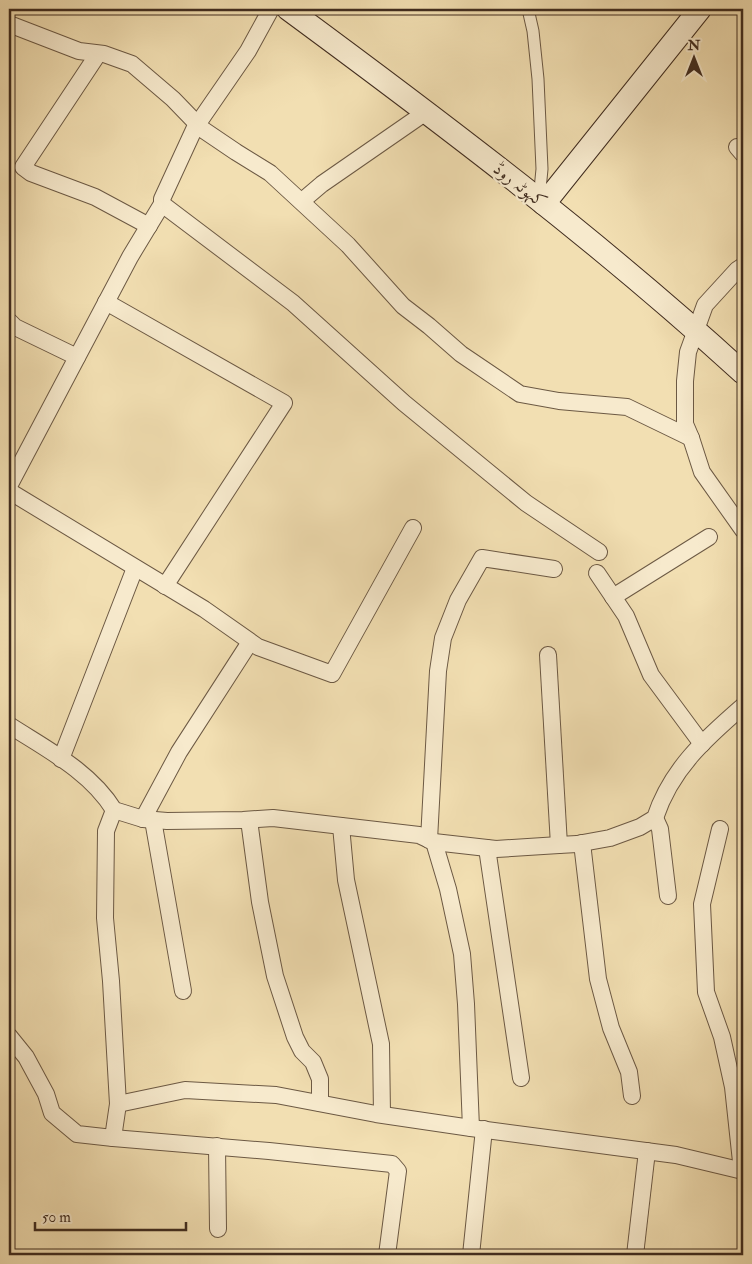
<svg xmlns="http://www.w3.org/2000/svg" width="752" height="1264" viewBox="0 0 752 1264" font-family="'IM FELL Double Pica',Amiri,serif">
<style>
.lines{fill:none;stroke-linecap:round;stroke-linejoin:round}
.pedestrian-casing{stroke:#6c5944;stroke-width:13}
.minor-casing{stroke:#6c5944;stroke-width:18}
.secondary-casing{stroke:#402c1f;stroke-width:24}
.pedestrian{stroke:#f7eacd;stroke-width:11}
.minor{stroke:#f7eacd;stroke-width:16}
.secondary{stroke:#f7eacd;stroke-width:22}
.labels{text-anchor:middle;stroke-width:4.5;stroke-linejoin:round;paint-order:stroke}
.street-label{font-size:18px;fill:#402c1f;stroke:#f7eacd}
</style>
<rect width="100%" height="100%" fill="#f2dfb2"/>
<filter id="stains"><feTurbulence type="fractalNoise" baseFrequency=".004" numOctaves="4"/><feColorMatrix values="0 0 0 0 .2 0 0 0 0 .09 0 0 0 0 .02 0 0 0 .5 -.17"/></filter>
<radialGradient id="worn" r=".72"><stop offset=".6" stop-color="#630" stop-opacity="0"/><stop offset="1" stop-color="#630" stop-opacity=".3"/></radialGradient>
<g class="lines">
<defs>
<path id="pedestrian" d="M528,9L533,31L538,79L542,169L539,200"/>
<g id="minor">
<path d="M9,24L79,51L104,54L132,64L173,99L202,129L236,152L270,173L348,245L403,306L429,326L461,354L520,394L559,401L627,407L691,438"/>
<path d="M98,54L23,167L31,173L95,197L149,226"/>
<path d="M737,147L743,154"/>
<path d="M302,201L322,184L426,112"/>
<path d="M162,204L293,303L404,403L526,503L599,552"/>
<path d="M743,266L737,270L705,305L688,352L685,381V424L691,438L702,472L743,530"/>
<path d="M106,302L284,403L165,586"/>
<path d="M9,321L15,327L77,357"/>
<path d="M9,486L130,257L162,204V199L197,123L199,122L248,51L271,9"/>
<path d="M9,491L204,609L258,647L332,674L413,528"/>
<path d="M597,573L626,616L651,675L702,744"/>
<path d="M613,597L709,537"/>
<path d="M548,655L559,845"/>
<path d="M9,725C46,749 90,771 114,810L143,819L167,821L243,820L273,818L419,835L434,842L496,849L559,845L577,844L610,838L640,827L655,818C671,769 705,739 743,706"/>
<path d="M61,759L135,568"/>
<path d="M655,818L660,829L668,896"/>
<path d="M143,819L179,752L250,642"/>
<path d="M153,820L183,991"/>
<path d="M249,820L260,902L275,976L295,1037L302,1051L313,1062L320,1079V1103"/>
<path d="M341,826L346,880L381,1044L382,1114"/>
<path d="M720,829L702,904L706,992L722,1037L733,1087L742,1171"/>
<path d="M429,840L438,671L443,638L458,600L482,558L554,569"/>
<path d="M434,842L448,889L462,954L466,1004L471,1128"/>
<path d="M582,843L598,979L611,1028L629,1072L632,1096"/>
<path d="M487,848L521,1078"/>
<path d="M9,1036L26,1057L46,1094L52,1113L77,1134L113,1138L118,1104L111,981L105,918L106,831L114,810"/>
<path d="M118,1104L185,1090L276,1095L376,1114L471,1128L676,1155L743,1171"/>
<path d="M113,1138L269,1151L392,1164L398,1171L387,1255"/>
<path d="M217,1146L218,1229"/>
<path d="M471,1255L484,1129"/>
<path d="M635,1255L647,1151"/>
</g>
<g id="secondary">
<path d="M288,9C444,124 600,242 743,373"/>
<path d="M544,204L700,9"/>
</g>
</defs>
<use href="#pedestrian" class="pedestrian-casing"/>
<use href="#minor" class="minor-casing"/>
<use href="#secondary" class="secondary-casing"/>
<use href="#pedestrian" class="pedestrian"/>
<use href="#minor" class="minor"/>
<use href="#secondary" class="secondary"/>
</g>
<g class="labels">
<g class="street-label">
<text transform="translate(520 185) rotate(38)" y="6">کہوٹہ روڈ</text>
</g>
</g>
<rect width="752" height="1264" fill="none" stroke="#f2dfb2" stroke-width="30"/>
<rect x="10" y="10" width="732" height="1244" fill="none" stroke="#402c1f" stroke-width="2.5"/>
<rect x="15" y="15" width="722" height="1234" fill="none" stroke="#402c1f"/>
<g transform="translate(694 58)" stroke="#f7eacd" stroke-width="4" paint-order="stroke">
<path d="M0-4L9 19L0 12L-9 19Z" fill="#402c1f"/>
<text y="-8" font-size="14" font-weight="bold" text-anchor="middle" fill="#402c1f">N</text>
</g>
<path d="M35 1222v8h151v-8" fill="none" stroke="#402c1f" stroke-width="2.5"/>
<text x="42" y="1222" font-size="15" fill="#402c1f" stroke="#f7eacd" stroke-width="4" paint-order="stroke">50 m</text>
<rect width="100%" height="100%" filter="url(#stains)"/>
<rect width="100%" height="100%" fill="url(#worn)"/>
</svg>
